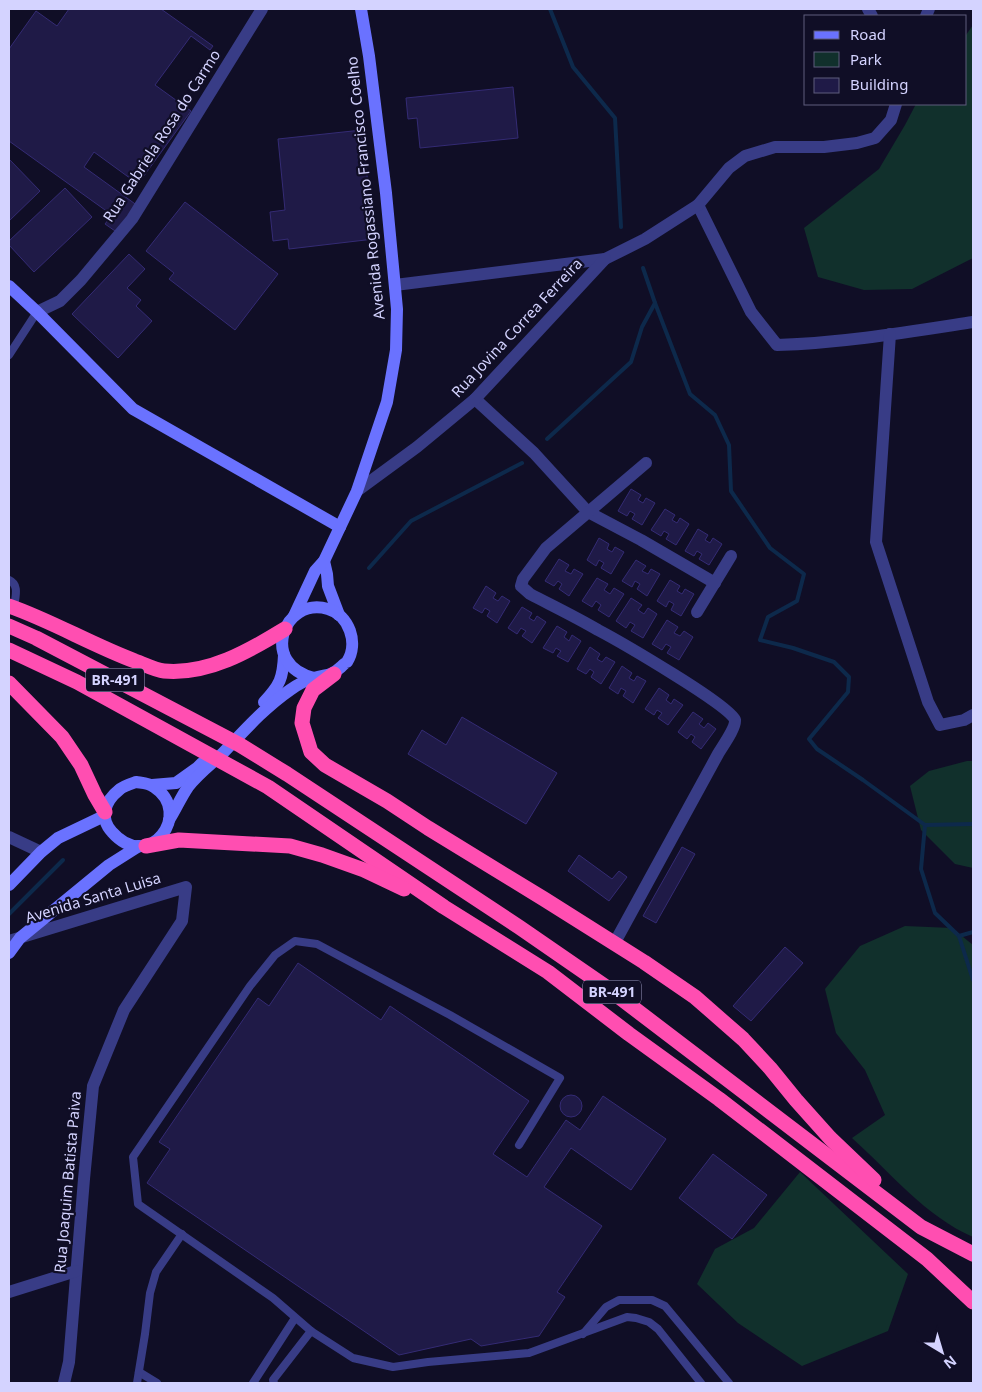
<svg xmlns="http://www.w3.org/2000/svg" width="982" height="1392" viewBox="0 0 982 1392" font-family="'Noto Sans',sans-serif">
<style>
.green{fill:#11302c}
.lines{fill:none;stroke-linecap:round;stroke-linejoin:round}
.stream{stroke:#0d294b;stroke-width:4}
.building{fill:#1f1a47;stroke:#342b74}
.lane{stroke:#383c86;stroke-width:8}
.street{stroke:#383c86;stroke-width:12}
.secondary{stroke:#6a72ff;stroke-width:12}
.highway{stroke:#ff4eb1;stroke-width:15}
.labels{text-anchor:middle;stroke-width:4.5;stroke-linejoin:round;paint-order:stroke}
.shield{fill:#100e26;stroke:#9998be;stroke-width:1}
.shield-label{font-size:14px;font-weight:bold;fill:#d4d3ff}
.street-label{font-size:15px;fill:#d4d3ff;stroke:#100e26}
</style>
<rect width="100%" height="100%" fill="#100e26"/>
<g class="green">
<path d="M973,25V258L912,289L864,290L818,277L804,228L879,169L905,125L916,104H966V35Z"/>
<path d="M967,761H973V868L955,864L921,830L910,786L929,771Z"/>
<path d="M905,926L952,928L973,945V1237C925,1216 891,1173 852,1138L885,1115L865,1070L836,1033L825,989L860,946Z"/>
<path d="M800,1172L908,1274L888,1331L802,1366L738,1323L697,1284L715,1249L754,1228Z"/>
</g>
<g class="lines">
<g class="stream">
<path d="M550,9L573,67L615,118L621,227"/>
<path d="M655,303L690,394L715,415L729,445L731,491L770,548L804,574L797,601L768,617L760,640L793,648L834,662L849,677L848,692L809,739L817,749L863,780L925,825L921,869L935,913L959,936L973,932"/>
<path d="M547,439L631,362L642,327L655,303L643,268"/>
<path d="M369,568L411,521L522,463"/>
<path d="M925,825L973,824"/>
<path d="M9,914L63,860"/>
<path d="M959,936L973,980"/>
</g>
</g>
<g class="building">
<path d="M69,9H161L213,46L210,50L191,36L155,85L191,111L138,184L94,152L84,167L138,206L118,233L105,224L112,215L9,141V49L36,11L57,26Z"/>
<path d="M513,87L518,138L420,148L417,118L408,119L406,98Z"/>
<path d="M362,130L374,239L289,249L288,239L273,241L270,212L285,210L278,139Z"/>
<path d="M9,159L40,191L9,221Z"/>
<path d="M65,188L92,217L34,272L9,245V241Z"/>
<path d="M185,202L278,274L235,330L169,279L174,273L146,251Z"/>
<path d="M129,254L145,269L127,288L141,300L136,306L152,321L118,358L72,314Z"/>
<path d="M631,489L641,495L638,500L643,503L646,498L655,503L642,525L632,519L635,514L630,511L627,516L618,511Z"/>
<path d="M665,509L675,515L672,520L677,523L680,518L689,524L676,545L666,539L669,534L664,531L661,536L651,530Z"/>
<path d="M698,529L708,535L705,540L710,543L713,538L722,544L709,565L699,559L702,554L697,551L694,556L685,551Z"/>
<path d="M599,538L609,544L607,549L612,552L615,547L624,552L611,574L601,568L604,563L599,560L596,566L587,560Z"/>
<path d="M559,559L569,565L565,571L571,574L574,569L583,574L569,596L559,589L562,584L558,581L554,586L545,581Z"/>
<path d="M636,560L646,566L642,571L648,574L651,569L660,574L647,596L637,589L640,584L635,581L632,587L622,581Z"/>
<path d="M597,578L608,584L604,590L610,594L614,588L624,594L609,617L598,610L601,605L596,601L592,607L582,601Z"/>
<path d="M670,580L680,586L677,591L682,594L685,589L694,594L681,616L671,610L674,604L669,601L666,607L657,601Z"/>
<path d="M486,586L496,593L493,598L498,601L502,596L510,601L497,623L487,616L490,611L485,608L482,613L473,608Z"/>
<path d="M631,598L642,605L638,610L644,614L648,608L657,614L643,638L631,631L635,625L630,622L626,628L616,621Z"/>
<path d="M522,607L532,613L529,618L534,621L537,616L546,622L532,643L522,636L526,631L521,628L517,634L508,628Z"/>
<path d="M667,620L678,627L674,633L680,636L684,631L693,637L679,660L667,653L671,647L666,644L662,650L652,644Z"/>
<path d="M557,626L567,632L564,637L569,641L572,635L581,641L568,662L557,656L561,651L556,648L553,653L543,648Z"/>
<path d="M590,647L600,654L597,659L602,662L606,657L615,662L601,684L591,677L594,672L590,669L586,674L577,669Z"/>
<path d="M622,666L632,673L629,678L634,681L637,676L646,681L633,703L623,696L626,691L621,688L618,694L609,688Z"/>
<path d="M659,688L669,695L666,700L671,704L674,699L683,705L668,725L658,718L662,713L657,710L654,715L645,709Z"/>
<path d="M693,712L703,719L699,724L704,728L708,723L716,729L701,749L692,742L695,737L691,734L687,739L678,732Z"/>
<path d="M462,717L557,773L526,824L408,754L422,730L446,745Z"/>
<path d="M682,847L695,854L656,923L643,916Z"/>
<path d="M579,855L612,879L619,871L627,877L609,901L568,871Z"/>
<path d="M785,947L803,963L751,1021L733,1006Z"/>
<path d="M298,963L381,1020L390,1006L529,1101L493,1154L527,1177L566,1120L580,1130L603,1096L666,1139L631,1190L571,1148L544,1187L602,1226L557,1292L565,1297L539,1336L481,1346L471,1339L399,1355L147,1183L170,1149L159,1142L258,998L269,1006Z"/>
<circle cx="571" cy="1106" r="11"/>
<path d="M713,1154L767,1195L732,1239L679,1198Z"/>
</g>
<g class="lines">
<g class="lane">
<path d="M9,355L37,312"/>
<path d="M9,580C20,585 15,597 14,608"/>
<path d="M519,1145L560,1078L450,1015L317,944L295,941L275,955L250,986L133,1157L138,1204L273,1298L311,1331L353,1358L393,1367L428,1362L529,1353L627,1317L636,1318L649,1322L658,1329L701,1383"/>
<path d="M583,1334L606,1307L619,1300H652L665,1306L729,1383"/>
<path d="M139,1372L157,1383"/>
<path d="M137,1383L145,1334L150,1293L156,1272L182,1234"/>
<path d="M253,1383L295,1318"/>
<path d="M274,1383L273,1380L311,1331"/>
</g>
<g class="street">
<path d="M868,9L872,16"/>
<path d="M926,16L929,9"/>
<path d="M698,205L751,312L777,345C843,343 908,332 973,322"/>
<path d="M395,285L605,259L645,239L698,205L729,168L745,156L775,147H824L857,143L875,138L891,120L896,104"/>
<path d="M37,312L60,301L81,280L132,219L262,9"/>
<path d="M890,334L876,542L928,702L940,725L964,720L973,715"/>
<path d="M475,399L534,453L588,512L641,540L715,583"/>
<path d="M357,491L417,447L475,399L605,259"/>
<path d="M697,612L731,556"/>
<path d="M9,837L41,852"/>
<path d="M9,941L186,887L182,921L124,1010L93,1086L84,1179L69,1362L64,1383"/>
<path d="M614,944L718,754C722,747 736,728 735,720C733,707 617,640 598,630C576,617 553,606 530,594L521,586L523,579L546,548L646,463"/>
<path d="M9,1292L76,1271"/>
</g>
<g class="secondary">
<path d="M9,286L37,312L133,409L340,527"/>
<path d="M324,561L327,574L328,586L339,615"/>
<path d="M294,616L315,571L324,561L357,491L387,402L396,350L397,309L386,193L369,56L361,9"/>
<path d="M264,702C280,685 283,678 284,655"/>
<path d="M136,782C142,783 149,783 154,787C194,813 149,874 112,832C99,818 105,801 119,790C123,786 130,784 136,782Z"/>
<path d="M152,785L176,783L197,768L202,763"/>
<path d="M169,820C176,809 181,797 188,787C197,775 210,765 221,755C243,732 264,708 290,690C297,685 306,680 314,678C327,674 330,677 341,667C342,666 346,662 347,662C359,643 349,615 328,609C283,596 259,665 314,678"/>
<path d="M9,885L41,852L58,838L104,816"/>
<path d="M9,953L20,938L109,865L139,846"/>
</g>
<g class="highway">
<path d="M9,606C52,621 92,645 135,661C144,664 155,670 164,671C208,675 249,651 285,629"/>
<path d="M9,626L36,638L240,745L287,774L519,927L606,987L921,1227L973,1254"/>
<path d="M9,650L77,682L268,787L444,907L548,972L629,1034L719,1099L927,1259L973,1302"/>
<path d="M334,674L313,690L304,708L302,723L311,752L325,765L387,801L428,828L544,899L644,962L695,997L743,1039L770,1068L796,1100L830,1138L874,1180"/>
<path d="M9,683L62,737L81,765L95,795L105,812"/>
<path d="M146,846L179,840L290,846L322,855L364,870L404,889"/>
</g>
</g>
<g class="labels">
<g class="shield">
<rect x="86" y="668.5" width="58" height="23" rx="4"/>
<rect x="583" y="980.5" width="58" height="23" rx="4"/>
</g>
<g class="shield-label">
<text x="115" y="685">BR-491</text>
<text x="612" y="997">BR-491</text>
</g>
<g class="street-label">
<text transform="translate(162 136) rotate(-57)" y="5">Rua Gabriela Rosa do Carmo</text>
<text transform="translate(366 188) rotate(-96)" y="5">Avenida Rogassiano Francisco Coelho</text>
<text transform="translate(517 328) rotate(-47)" y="5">Rua Jovina Correa Ferreira</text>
<text transform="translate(93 898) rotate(-17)" y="5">Avenida Santa Luisa</text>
<text transform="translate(68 1182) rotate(-85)" y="5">Rua Joaquim Batista Paiva</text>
</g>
</g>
<rect width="982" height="1392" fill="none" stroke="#d4d3ff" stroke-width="20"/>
<rect x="804" y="15" width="162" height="90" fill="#100e26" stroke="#5e5d7d"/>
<rect x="814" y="31" width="25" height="8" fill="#6a72ff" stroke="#5e5d7d"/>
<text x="850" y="40" font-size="15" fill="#d4d3ff">Road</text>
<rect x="814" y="52" width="25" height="15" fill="#11302c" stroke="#5e5d7d"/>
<text x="850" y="65" font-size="15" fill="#d4d3ff">Park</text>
<rect x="814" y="78" width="25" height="15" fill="#1f1a47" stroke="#5e5d7d"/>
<text x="850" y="90" font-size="15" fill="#d4d3ff">Building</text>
<g transform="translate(942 1352) rotate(142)" stroke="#100e26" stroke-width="4" paint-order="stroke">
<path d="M0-4L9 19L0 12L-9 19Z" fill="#d4d3ff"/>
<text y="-8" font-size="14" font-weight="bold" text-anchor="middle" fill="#d4d3ff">N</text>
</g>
</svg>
